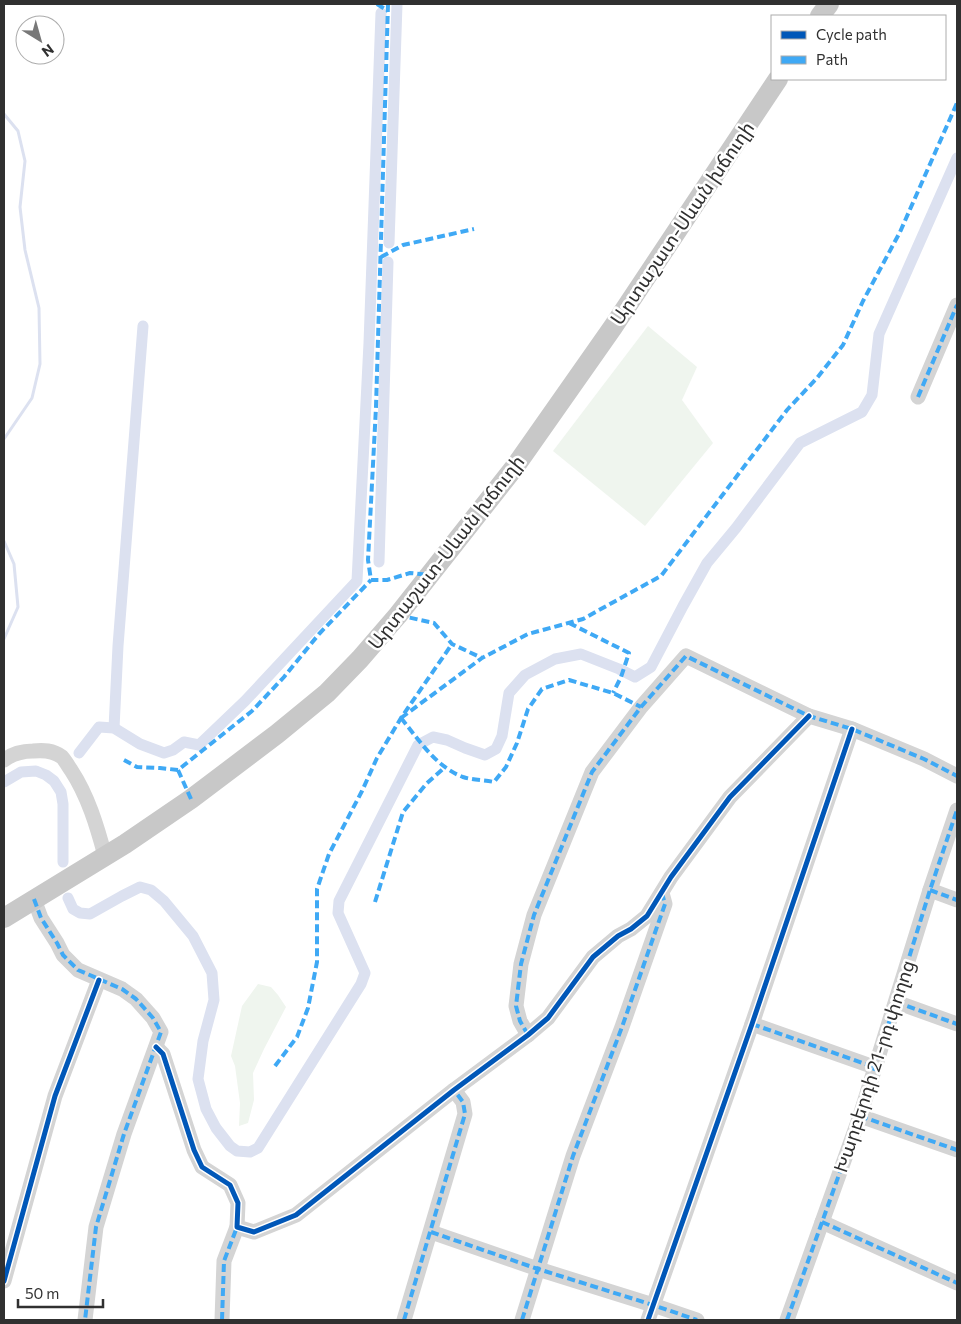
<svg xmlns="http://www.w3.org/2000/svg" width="961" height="1324" viewBox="0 0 961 1324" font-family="Commissioner,'Noto Sans Armenian',sans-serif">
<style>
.green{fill:#eff5ee}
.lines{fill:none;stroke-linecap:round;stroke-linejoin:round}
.stream{stroke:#dce1f0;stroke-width:3}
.canal{stroke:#dce1f0;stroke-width:11}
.minor{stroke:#d4d4d4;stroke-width:15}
.major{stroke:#c8c8c8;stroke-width:20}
.quiet{stroke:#3fa9f5;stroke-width:4;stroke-dasharray:8 4;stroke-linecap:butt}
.cycleway-casing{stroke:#fff;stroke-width:8}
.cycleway{stroke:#0057b8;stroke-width:5}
.labels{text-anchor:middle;stroke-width:5;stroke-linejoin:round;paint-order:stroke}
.street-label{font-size:19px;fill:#303030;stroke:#fff}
</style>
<rect width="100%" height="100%" fill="#fff"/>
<g class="green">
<path d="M648,326L697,367L682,400L713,443L645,526L553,451Z"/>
<path d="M258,984L271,987L278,995L286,1007L264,1049L253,1073L254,1100L248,1123L239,1126L240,1103L235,1066L231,1056L242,1006Z"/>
</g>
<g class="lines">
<g class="stream">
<path d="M4,114L18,131L25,161L20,207L25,250L39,308L40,364L32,398L4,439"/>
<path d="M4,541L14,564L18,607L4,639"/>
</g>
<g class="canal">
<path d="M389,243L397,4"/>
<path d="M379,562L388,262"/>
<path d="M114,728L118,646L143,326"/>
<path d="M79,753L99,727L114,728L140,744L164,753L173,750L184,742L199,745L245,701L357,581L369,343L381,13"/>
<path d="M4,782L21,772L36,771L46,775L54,781L61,792L63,804V862"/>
<path d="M68,898L73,909L80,913L90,914L122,896L140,887L151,890L164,901L193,936L212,973L214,1000L203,1041L198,1079L206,1109L216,1128L230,1146L237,1151L250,1152L258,1148L361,984L365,973L338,913L339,901L418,745L433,737L447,740L465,748L485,755L496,749L502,736L509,693L525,675L555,659L581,654L619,669L635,677L651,667L683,606L707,563L736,528L800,443L862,412L872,395L879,334L957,158"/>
</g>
<g class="minor">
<path d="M918,397L957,305"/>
<path d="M4,760C12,754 23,751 33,751C43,750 53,750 62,757C65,760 68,766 71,770C88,796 97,826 105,856"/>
<path d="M930,890L957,900"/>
<path d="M34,899L41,918L57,943L63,955L78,970L122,989L136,999L153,1018L161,1032L124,1134L96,1227L85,1320"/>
<path d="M896,1002L957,1024"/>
<path d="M752,1024L874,1067"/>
<path d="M528,1035L520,1021L516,1006L521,964L534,915L592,772L641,707L686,656L809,716L852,729L924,759L957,776"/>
<path d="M156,1047L163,1054L194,1150L202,1167L230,1185L238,1203L237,1227L254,1232L296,1215L454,1090L528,1035L548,1018L593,957L618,936L631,929L647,916L671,877L730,797L809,716"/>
<path d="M860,1116L957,1150"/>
<path d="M822,1222L957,1283"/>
<path d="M431,1232L538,1269L653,1305L697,1320"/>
<path d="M4,1281L55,1096L99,980"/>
<path d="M222,1320L224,1261L237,1227"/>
<path d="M404,1320L465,1114L463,1102L454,1090"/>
<path d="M522,1320L573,1156L622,1027L665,904L662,893"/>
<path d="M648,1320L752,1024L852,729"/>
<path d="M787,1320L860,1116L930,890L957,810"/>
</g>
<g class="major">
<path d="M820,16L829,4"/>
<path d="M4,918L125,844L191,799L277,734L327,693L360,659L398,615L514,468L613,327L778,79"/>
</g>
<g class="quiet">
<path d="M377,4L388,11"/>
<path d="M388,4L376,407L368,560L371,580H387L410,573L430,575"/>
<path d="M381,257L403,245L474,229"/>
<path d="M918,397L957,305"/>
<path d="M398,615L434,623L452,644L482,658"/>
<path d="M569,623L629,653L621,677L613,693"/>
<path d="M401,718L482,658L528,634L583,619L628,594L661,576L787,410L817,378L843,345L863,301L900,232L957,103"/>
<path d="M401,718C419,740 436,767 463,777C472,780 484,780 494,782L506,767L517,743L528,709L542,689L569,680L613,693L641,707"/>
<path d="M124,760L137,767L160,768L178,770L252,711L284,677L319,634L371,580"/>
<path d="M178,770L191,799"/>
<path d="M930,890L957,900"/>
<path d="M34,899L41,918L57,943L63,955L78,970L122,989L136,999L153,1018L161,1032L124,1134L96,1227L85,1320"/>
<path d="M375,902L403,812L427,783L444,768"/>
<path d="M896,1002L957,1024"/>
<path d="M752,1024L874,1067"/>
<path d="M528,1035L520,1021L516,1006L521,964L534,915L592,772L641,707L686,656L809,716L852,729L924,759L957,776"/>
<path d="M275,1066L297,1037L308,1008L317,962V889L329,854L362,791L377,758L401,718L452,644"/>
<path d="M860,1116L957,1150"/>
<path d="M822,1222L957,1283"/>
<path d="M431,1232L538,1269L653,1305L697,1320"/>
<path d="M222,1320L224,1261L237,1227"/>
<path d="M404,1320L465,1114L463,1102L454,1090"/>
<path d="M522,1320L573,1156L622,1027L665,904L662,893"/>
<path d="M787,1320L860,1116L930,890L957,810"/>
</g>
<defs>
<g id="cycleway">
<path d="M156,1047L163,1054L194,1150L202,1167L230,1185L238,1203L237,1227L254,1232L296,1215L454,1090L528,1035L548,1018L593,957L618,936L631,929L647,916L671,877L730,797L809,716"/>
<path d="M4,1281L55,1096L99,980"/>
<path d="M648,1320L752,1024L852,729"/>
</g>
</defs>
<use href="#cycleway" class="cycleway-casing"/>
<use href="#cycleway" class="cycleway"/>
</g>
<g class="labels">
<g class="street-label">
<text transform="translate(682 223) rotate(-56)" y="7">Արտաշատ-Սևան խճուղի</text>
<text transform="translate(446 552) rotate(-52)" y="7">Արտաշատ-Սևան խճուղի</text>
<text transform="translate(874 1066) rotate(-72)" y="7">Խարբերդի 21-րդ փողոց</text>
</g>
</g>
<rect width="961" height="1324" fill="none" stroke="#303030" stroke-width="10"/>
<rect x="771" y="15" width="175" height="65" fill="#ffffff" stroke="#acacac"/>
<rect x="781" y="31" width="25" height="8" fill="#0057b8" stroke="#acacac"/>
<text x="816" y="40" font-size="15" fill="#303030">Cycle path</text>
<rect x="781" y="56" width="25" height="8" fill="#3fa9f5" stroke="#acacac"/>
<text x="816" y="65" font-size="15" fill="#303030">Path</text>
<g transform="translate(40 40) rotate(143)"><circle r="24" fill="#ffffff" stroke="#acacac"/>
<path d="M0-4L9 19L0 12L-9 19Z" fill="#787878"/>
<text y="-8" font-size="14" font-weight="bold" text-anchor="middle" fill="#303030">N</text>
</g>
<path d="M18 1299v8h85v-8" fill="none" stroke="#303030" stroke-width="2.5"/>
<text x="25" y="1299" font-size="15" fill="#303030" stroke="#ffffff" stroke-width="4" paint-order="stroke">50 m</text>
</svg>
